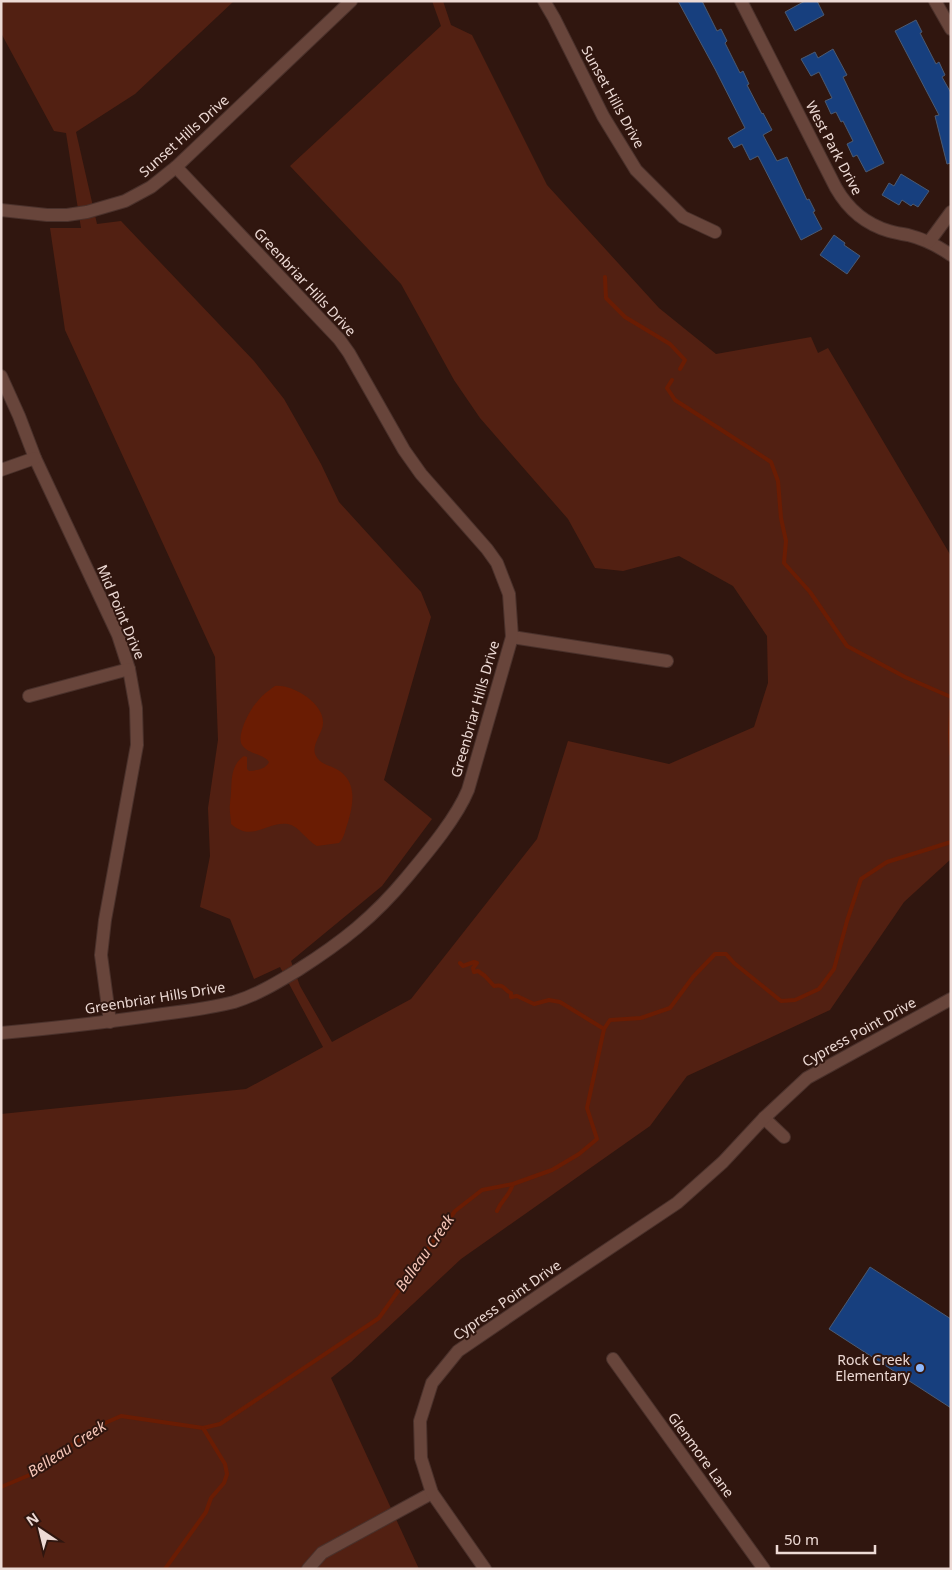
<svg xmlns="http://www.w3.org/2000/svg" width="952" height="1570" viewBox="0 0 952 1570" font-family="'Noto Sans',sans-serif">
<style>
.green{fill:#522012}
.water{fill:#6a1c03}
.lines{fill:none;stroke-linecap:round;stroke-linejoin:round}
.stream{stroke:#6a1c03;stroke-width:4}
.building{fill:#173f7e;stroke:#4b5a72}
.minor-casing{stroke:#4a312b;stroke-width:14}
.minor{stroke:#68453b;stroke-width:12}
.poi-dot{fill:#8eb9fd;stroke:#30160f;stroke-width:2}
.labels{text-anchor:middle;stroke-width:4;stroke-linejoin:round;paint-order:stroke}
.street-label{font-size:14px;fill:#eddad5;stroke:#30160f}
.poi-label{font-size:14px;fill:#eddad5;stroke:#30160f;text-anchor:end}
.water-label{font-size:15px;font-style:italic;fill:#f5c5b7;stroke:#30160f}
</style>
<rect width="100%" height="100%" fill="#30160f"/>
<path class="green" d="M1,1H234L135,94L76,132L97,224L121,221L254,361L284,399L321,464L339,502L421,592L431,617L384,780L432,819L382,886L291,961L300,986L332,1042L411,999L537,839L568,741L669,764L754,727L768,683L767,636L733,586L679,556L623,571L595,568L568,519L480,418L454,380L401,284L290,166L441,26L432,1H443L451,25L472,35L547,185L659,308L716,354L811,337L818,353L828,348L951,556V859L904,902L830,1010L687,1076L650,1126L461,1259L351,1362L331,1378L419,1569H1V1114L246,1089L323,1047L280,967L254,979L230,919L200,907L210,856L208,808L218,740L215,657L65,330L50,228H81L66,133L54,131L1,33Z"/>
<path class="water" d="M275,686C292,684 324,703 323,723C323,733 310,746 316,756C320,765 334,766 341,772C357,785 353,805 348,822C345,830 345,837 339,843L317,846C307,841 299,826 288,824C266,821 253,843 231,824C231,817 229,810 230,804C230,800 231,796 231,792C232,778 231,765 244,756L247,757V769L249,771C257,770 265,770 269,762C263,753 249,755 242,745C236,736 250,709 257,702C262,695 268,691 275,686Z"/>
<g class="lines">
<g class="stream">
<path d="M605,277L606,298L625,317L670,344L685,360L680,369"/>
<path d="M672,380L667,388L675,400L771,462L778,481L781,518L786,541L784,563L810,592L847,646L905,677L951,697"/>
<path d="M951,711L950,733L951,754"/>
<path d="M460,963L463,966L474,962L477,963L473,968L474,972L478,971L485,976L494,986C506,984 503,990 511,993V997L517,996L534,1004L549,1000L560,1002L604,1029"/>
<path d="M497,1211C502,1199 509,1197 513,1184"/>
<path d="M1,1487L32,1474L96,1427L121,1416L203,1428L220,1424L379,1318L455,1211L482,1190L513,1184L552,1170L579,1154L597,1139L587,1108L604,1029L610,1020L641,1018L670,1008L693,977L715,954H726L734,963L781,1001L795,1000L819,989L834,969L847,921L861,879L887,862L951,842"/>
<path d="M165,1569L206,1512L211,1498L224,1483L227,1474L225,1464L203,1428"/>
</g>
</g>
<g class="building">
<path d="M678,1H702L717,31L721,29L727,41L725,43L740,73L743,71L749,84L747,85L762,114L763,113L772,130L763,135L777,161L787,157L807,200L809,199L815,211L813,212L822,229L801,240L758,156L750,160L742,144L734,148L728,138L745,128L715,69Z"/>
<path d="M805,1H817L824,15L795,31L785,12Z"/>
<path d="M916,20L922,32L920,33L936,64L939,62L945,75L942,77L951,93V163L947,164L935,116L939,115L895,31Z"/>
<path d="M833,49L847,75L843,77L884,163L866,172L857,155L853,157L847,144L853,141L843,121L841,122L836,112L831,114L825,101L832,98L819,72L811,76L801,59L815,52L818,58Z"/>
<path d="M901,174L929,191L918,207L913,204L911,206L902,200L899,205L882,195L889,183L894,186Z"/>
<path d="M834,235L845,243L844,245L860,256L847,274L820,255Z"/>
<path d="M870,1267L951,1319V1408L829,1329Z"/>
</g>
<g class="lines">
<defs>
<g id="minor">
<path d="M544,1L554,18L603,116L636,170L683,217L715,232"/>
<path d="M741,1L836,188C848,209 865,224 889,231C896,233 902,234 908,235C924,239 938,246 951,255"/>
<path d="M935,1L951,29"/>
<path d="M1,210L47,215H67L87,212L125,201L151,187L176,167L351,1"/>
<path d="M929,242L951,212"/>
<path d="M1,376L19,416L35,458L118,635L129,669L136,708L137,745L105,920L101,955L110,1022"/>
<path d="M1,470L35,458"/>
<path d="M512,637L667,661"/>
<path d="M29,696L129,669"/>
<path d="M1,1033C55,1028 109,1022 163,1014C187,1011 211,1008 234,1002C257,995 278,982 298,970C342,942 374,917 407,877C427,853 456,819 468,790L512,637L509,594L497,563L487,549L421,474L404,450L349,353L339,339L176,167"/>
<path d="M764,1118L784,1137"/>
<path d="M613,1359L764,1569"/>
<path d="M308,1569L322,1553L432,1493"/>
<path d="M485,1569L432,1493L421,1458L420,1421L432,1383L458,1351L559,1282L677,1203L723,1162L764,1118L807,1078L951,999"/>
</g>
</defs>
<use href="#minor" class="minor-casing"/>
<use href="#minor" class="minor"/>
</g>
<circle class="poi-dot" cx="920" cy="1368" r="5"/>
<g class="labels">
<g class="street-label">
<text transform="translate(613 97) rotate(61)" y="5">Sunset Hills Drive</text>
<text transform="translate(184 136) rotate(-42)" y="5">Sunset Hills Drive</text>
<text transform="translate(834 148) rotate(62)" y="5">West Park Drive</text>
<text transform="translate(305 282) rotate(47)" y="5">Greenbriar Hills Drive</text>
<text transform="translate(121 612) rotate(67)" y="5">Mid Point Drive</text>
<text transform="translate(475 709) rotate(-74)" y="5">Greenbriar Hills Drive</text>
<text transform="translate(155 998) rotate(-9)" y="5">Greenbriar Hills Drive</text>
<text transform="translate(859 1032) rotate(-29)" y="5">Cypress Point Drive</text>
<text transform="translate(507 1300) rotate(-35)" y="5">Cypress Point Drive</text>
<text transform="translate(701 1455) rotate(54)" y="5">Glenmore Lane</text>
</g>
<g class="poi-label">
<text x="910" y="1365">Rock Creek<tspan x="910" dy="16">Elementary</tspan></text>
</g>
<g class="water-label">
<text transform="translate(425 1253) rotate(-55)" y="5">Belleau Creek</text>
<text transform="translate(67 1449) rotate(-33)" y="5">Belleau Creek</text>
</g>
</g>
<rect width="952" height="1570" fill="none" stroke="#eddad5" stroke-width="5"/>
<g transform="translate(40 1530) rotate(325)" stroke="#30160f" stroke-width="4" paint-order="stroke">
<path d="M0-4L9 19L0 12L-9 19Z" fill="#eddad5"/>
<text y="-8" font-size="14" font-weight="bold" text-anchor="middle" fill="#eddad5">N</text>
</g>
<path d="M777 1545v8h98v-8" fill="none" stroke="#eddad5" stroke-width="2.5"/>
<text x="784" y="1545" font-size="15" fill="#eddad5" stroke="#30160f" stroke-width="4" paint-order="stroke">50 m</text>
</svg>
